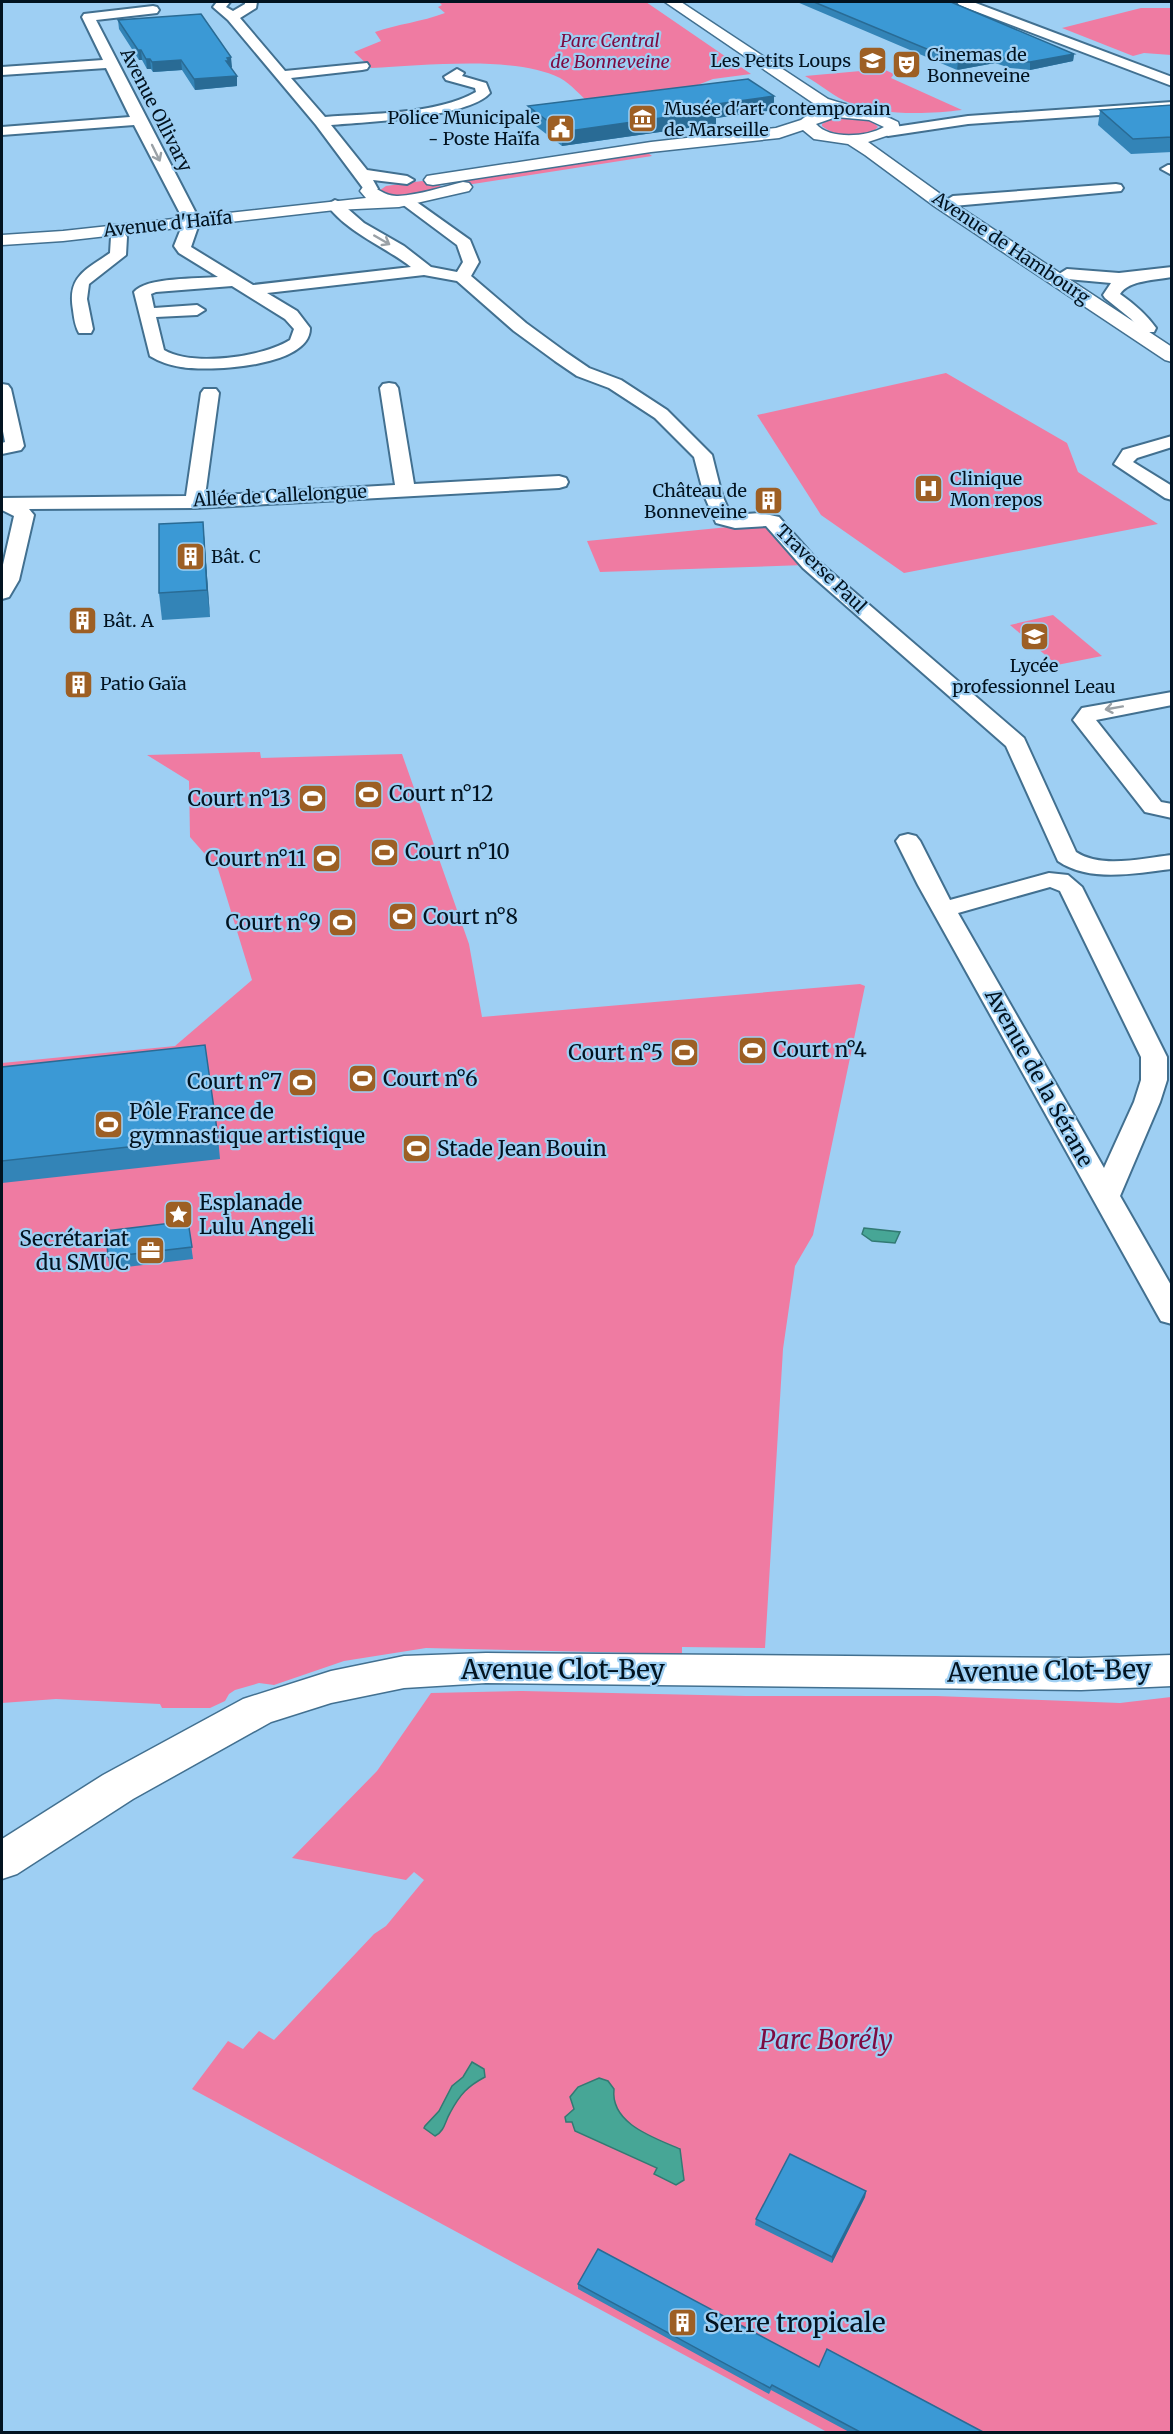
<svg xmlns="http://www.w3.org/2000/svg" width="1173" height="2434" viewBox="0 0 1173 2434" font-family="Merriweather,serif">
<style>
.green{fill:#ef7ba2}
.water{fill:#47a696;stroke:#327a73;stroke-width:1.5}
.lines{fill:none;stroke-linecap:round;stroke-linejoin:round}
.street-casing{stroke:#427090;stroke-width:4}
.secondary-casing{stroke:#427090;stroke-width:3}
.street{fill:#fff;fill-rule:evenodd}
.secondary{fill:#fff;fill-rule:evenodd}
.wall{fill:#3384b7}
.shaded-wall{fill:#296b95}
.building{fill:#3b99d5;stroke:#296b95;stroke-width:1.5}
.oneway{stroke:#9aa1a6}
.labels{text-anchor:middle;stroke-width:4.5;stroke-linejoin:round;paint-order:stroke}
.far-park-label{font-size:18px;font-style:italic;fill:#7d0b41;stroke:#9ecff3}
.far-poi-label{font-size:18px;fill:#021320;stroke:#9ecff3;text-anchor:start}
.far-street-label{font-size:18px;fill:#021320;stroke:#9ecff3}
.poi-label{font-size:21px;fill:#021320;stroke:#9ecff3;text-anchor:start}
.street-label{font-size:21px;fill:#021320;stroke:#9ecff3}
.near-street-label{font-size:26px;fill:#021320;stroke:#9ecff3}
.near-park-label{font-size:26px;font-style:italic;fill:#7d0b41;stroke:#9ecff3}
.near-poi-label{font-size:26px;fill:#021320;stroke:#9ecff3;text-anchor:start}
</style>
<rect width="100%" height="100%" fill="#9ecff3"/>
<g class="green">
<path d="M439,2H646L751,74L713,79L672,95L591,105C581,96 571,84 560,78C514,55 423,66 371,68L354,52L381,41L375,32C398,24 421,22 445,13L438,7L442,5Z"/>
<path d="M1141,8H1171V55L1144,53L1133,56L1062,28Z"/>
<path d="M883,69L894,74L891,78L962,110C929,114 881,116 850,103C834,97 820,84 805,76Z"/>
<path d="M847,117L872,121L878,127C867,140 834,137 822,126V124L831,119Z"/>
<path d="M644,150L652,156L460,186H455L450,181Z"/>
<path d="M422,181L438,184L442,188L398,199L376,193L386,186Z"/>
<path d="M946,373L1067,443L1078,472L1158,524L904,573L821,515L757,415Z"/>
<path d="M769,523L805,565L600,572L587,541Z"/>
<path d="M1053,615L1102,656L1057,665L1010,625Z"/>
<path d="M260,752L261,758L402,754L469,944L482,1017L860,984L865,986L813,1235L795,1266L783,1349L765,1648L682,1647V1654L426,1648L344,1661L274,1685L259,1683L235,1690L229,1694L225,1701L210,1708H162L160,1704L56,1699L2,1703V1063L175,1046L252,980L218,869L190,837L189,781L147,755Z"/>
<path d="M522,1691L746,1696H936L1120,1703L1171,1697V2432H827L192,2089L228,2041L243,2049L259,2031L274,2040L374,1934L386,1926L424,1880L414,1872L406,1880L292,1858L377,1771L431,1693Z"/>
</g>
<g class="water">
<path d="M864,1228L900,1232L895,1243L872,1241L862,1234Z"/>
<path d="M472,2062L484,2069L485,2077C468,2086 460,2094 450,2113C445,2121 445,2131 435,2136L424,2128L425,2126L439,2111L452,2086L463,2077Z"/>
<path d="M599,2078L608,2081L614,2089C610,2124 655,2138 680,2149L684,2180L676,2185L654,2174L657,2168L575,2131L572,2122H566L565,2117L574,2109L570,2097L578,2087Z"/>
</g>
<g class="lines">
<defs>
<g id="street">
<path d="M217,2H230L226,7L233,11L245,4V2H257L256,8L240,18L285,71L367,63L369,66L367,69L362,70L291,78L325,117C370,113 436,115 476,92L475,88L446,80L444,77L457,69L464,73L462,76L486,83L490,93C468,118 365,122 331,125L367,170L407,176L414,180L407,184L373,180L378,189L371,193L366,192L316,125L228,20L213,7Z"/>
<path d="M957,2H973L1172,77V86L959,5Z"/>
<path d="M153,6L157,7L159,10L157,13L96,20L200,221L191,247L253,285L411,267C384,246 348,233 327,205L335,200L340,202L364,223L404,246L431,267L457,272L463,262L457,245L398,201L406,196L411,198L470,240L479,262L471,276L526,323L567,353L589,368L621,380L667,410L712,455L722,495L731,515L761,513L779,517L817,560L1024,738L1076,852C1102,869 1143,858 1172,855V869C1135,873 1090,883 1058,861L1006,746L803,568L766,526L735,528L716,523L704,495L694,457L655,418L609,388L577,376L555,361L514,331L457,281L424,275L267,293L297,311L310,328C311,367 209,372 181,367C169,365 160,362 150,356L134,292C146,277 198,279 218,277L179,253L174,246L184,221L134,125L2,135V127L130,117L106,68L2,75V67L103,60L82,17L84,14ZM232,286L285,319L294,329L290,340C263,357 193,367 164,350L156,317L197,315L205,310L197,305L154,308L151,294L156,292Z"/>
<path d="M1172,102V110L968,124L888,136L881,132L888,128L968,116Z"/>
<path d="M1168,165H1172V175L1161,169Z"/>
<path d="M1116,184L1121,185L1123,188L1121,191L953,206L945,201L953,196Z"/>
<path d="M115,225L120,227L127,237L126,255L89,284L87,299L93,329L91,333H79C75,326 74,318 73,310C67,276 86,270 110,253L111,237L107,230Z"/>
<path d="M1172,267V277C1156,280 1129,280 1120,294C1134,304 1146,314 1156,328L1154,332H1142L1131,319L1105,298L1103,295L1111,283L1067,279L1059,274L1067,269L1119,273Z"/>
<path d="M389,383L395,384L398,388L414,484L559,476L566,478L568,482L566,486L559,488L195,508L29,509L34,515L19,580L9,597L2,599V569L14,516L2,510V498L186,496L201,393L204,389H216L219,393L205,496L395,485L380,388L383,384Z"/>
<path d="M2,384L8,385L11,389L24,446L21,450L2,454V443L5,442L2,426Z"/>
<path d="M1172,436V447L1137,458L1133,462L1172,486V500L1165,498L1114,464L1123,450Z"/>
<path d="M1172,692V705L1096,720L1161,802L1172,804V818L1145,812L1073,720L1082,708Z"/>
<path d="M908,834L916,836L920,841L950,900L1049,873L1068,875L1082,887L1167,1057V1080L1160,1102L1120,1196L1172,1287V1324L1161,1321L1157,1314L918,885L896,841L900,836ZM1050,887L1060,891L1141,1057V1080L1134,1102L1104,1168L958,913Z"/>
</g>
<g id="secondary">
<path d="M665,2H681L828,99C852,107 875,110 898,122L900,129L898,132L868,142L946,198L1172,347V362L1165,360L934,206L865,155L848,144L814,139L803,130L779,138L651,152L433,185L427,184L424,180L427,176L433,175L651,142L776,128L801,120L809,114L827,109L816,105ZM836,117L869,120L884,127C867,137 830,140 816,124Z"/>
<path d="M463,182L469,183L472,187L469,191L399,207L335,210L63,241L2,245V235L63,231L366,198L360,191L363,187C377,184 382,197 398,196C420,195 442,187 463,182Z"/>
<path d="M486,1653L1081,1658L1172,1655V1686L1081,1690L486,1683L404,1688L331,1703L271,1722L133,1799L17,1874L2,1879V1839L103,1775L243,1699L331,1671L404,1656Z"/>
</g>
</defs>
<use href="#street" class="street-casing"/>
<use href="#secondary" class="secondary-casing"/>
<use href="#street" class="street"/>
<use href="#secondary" class="secondary"/>
</g>
<g class="wall">
<path d="M797,2H951L1074,54L1073,61L1030,70L1010,68L995,63L957,70Z"/>
<path d="M118,20L232,67L231,68L237,86L195,90L182,70L153,72L151,69H147L142,60H139L119,29Z"/>
<path d="M774,96V110L716,118V124L562,146L528,120V106Z"/>
<path d="M1172,105V152L1131,154L1098,125L1100,110Z"/>
<path d="M203,522L210,617L162,620L159,593Z"/>
<path d="M2,1067L218,1137L220,1159L2,1183Z"/>
<path d="M188,1221L193,1259L110,1269L108,1257Z"/>
<path d="M866,2191L865,2197L832,2263L755,2225L756,2219Z"/>
<path d="M578,2284L819,2367L986,2433H851L771,2390L769,2394L578,2289Z"/>
</g>
<g class="shaded-wall">
<path d="M138,50H141L142,60H139Z"/>
<path d="M1074,54L1073,61L1030,70V62Z"/>
<path d="M996,55L995,63L957,70L958,62Z"/>
<path d="M231,57L232,67L230,68L227,71V58Z"/>
<path d="M146,59H150L151,69H147Z"/>
<path d="M181,60L182,70L153,72L152,62Z"/>
<path d="M237,76V86L195,90L194,79Z"/>
<path d="M774,96V110L716,118V124L562,146V132L710,105Z"/>
<path d="M203,522L205,548L210,617L207,590Z"/>
<path d="M866,2191L865,2197L832,2263V2257Z"/>
</g>
<g class="building">
<path d="M814,2H951L1074,54L1030,62L1011,61L996,55L958,62Z"/>
<path d="M201,14L231,57L227,58L229,61H226L237,76L194,79L181,60L152,62L150,59H146L141,50H138L118,20Z"/>
<path d="M748,79L774,96L710,105L717,110L562,132L528,106Z"/>
<path d="M1172,105V137L1133,139L1100,110Z"/>
<path d="M203,522L207,590L159,593V524Z"/>
<path d="M205,1045L218,1137L2,1161V1067Z"/>
<path d="M188,1221L192,1247L108,1257L106,1231Z"/>
<path d="M790,2154L866,2191L832,2257L756,2219Z"/>
<path d="M598,2249L819,2367L827,2349L985,2433H862L772,2385L770,2388L578,2284Z"/>
</g>
<defs><path id="oneway-shaft" d="M-6 0H5M1.5-3L5.5 0L1.5 3" fill="none" stroke-width="1.6" stroke-linecap="round" stroke-linejoin="round" transform="scale(1.5)"/></defs>
<g class="oneway">
<use href="#oneway-shaft" transform="translate(156 153) rotate(64)"/>
<use href="#oneway-shaft" transform="translate(382 240) rotate(30)"/>
<use href="#oneway-shaft" transform="translate(1114 708) rotate(170)"/>
</g>
<defs>
<symbol id="school-square" viewBox="-11 -11 22 22"><rect x="-9" y="-9" width="18" height="18" rx="4" fill="#9d5f24" stroke="#9ecff3"/><path d="M0-5L7-2L0 1L-7-2ZM-4 1L0 2.5L4 1V4Q0 6-4 4Z" fill="#fff"/></symbol>
<symbol id="theatre-square" viewBox="-11 -11 22 22"><rect x="-9" y="-9" width="18" height="18" rx="4" fill="#9d5f24" stroke="#9ecff3"/><path d="M-5-5.5Q0-4 5-5.5V0Q5 5 0 6Q-5 5-5 0ZM-3.3-2.5H-1v1.5H-3.3ZM1-2.5H3.3v1.5H1ZM-2.8 1Q0 5.5 2.8 1Z" fill="#fff"/></symbol>
<symbol id="museum-square" viewBox="-11 -11 22 22"><rect x="-9" y="-9" width="18" height="18" rx="4" fill="#9d5f24" stroke="#9ecff3"/><path d="M0-6L6-3V-2H-6V-3ZM-5-1h2V3h-2ZM-1-1h2V3h-2ZM3-1h2V3H3ZM-6 4H6V6H-6Z" fill="#fff"/></symbol>
<symbol id="civic-square" viewBox="-11 -11 22 22"><rect x="-9" y="-9" width="18" height="18" rx="4" fill="#9d5f24" stroke="#9ecff3"/><path d="M-.6-6.5H3V-4.5H.6V-3L4-1V1h2V6H-6V1h2V-1L-.6-3ZM-1.2 2.5V6h2.4V2.5Z" fill="#fff"/></symbol>
<symbol id="hospital-square" viewBox="-11 -11 22 22"><rect x="-9" y="-9" width="18" height="18" rx="4" fill="#9d5f24" stroke="#9ecff3"/><path d="M-5-5h3v3.5h4V-5h3V5h-3V1.5h-4V5h-3Z" fill="#fff"/></symbol>
<symbol id="building-square" viewBox="-11 -11 22 22"><rect x="-9" y="-9" width="18" height="18" rx="4" fill="#9d5f24" stroke="#9ecff3"/><path d="M-4-6H4V6H1V3H-1V6H-4ZM-2.5-4.3h1.7v1.8h-1.7ZM.8-4.3h1.7v1.8H.8ZM-2.5-1h1.7V.8h-1.7ZM.8-1h1.7V.8H.8Z" fill="#fff"/></symbol>
<symbol id="stadium-square" viewBox="-11 -11 22 22"><rect x="-9" y="-9" width="18" height="18" rx="4" fill="#9d5f24" stroke="#9ecff3"/><path d="M0-5a6.5 5 0 1 0 0 10a6.5 5 0 1 0 0-10ZM-3.5-1.8h7v3.6h-7Z" fill="#fff"/></symbol>
<symbol id="sight-square" viewBox="-11 -11 22 22"><rect x="-9" y="-9" width="18" height="18" rx="4" fill="#9d5f24" stroke="#9ecff3"/><path d="M0-6L1.8-2.2L6-1.7L2.9 1.2L3.7 5.4L0 3.3L-3.7 5.4L-2.9 1.2L-6-1.7L-1.8-2.2Z" fill="#fff"/></symbol>
<symbol id="office-square" viewBox="-11 -11 22 22"><rect x="-9" y="-9" width="18" height="18" rx="4" fill="#9d5f24" stroke="#9ecff3"/><path d="M-6-3h4V-5.5h4V-3h4V5H-6ZM-1-4.5V-3h2v-1.5ZM-6 0V1H6V0Z" fill="#fff"/></symbol>
</defs>
<g fill-rule="evenodd">
<use href="#school-square" x="856" y="44" width="33" height="33"/>
<use href="#theatre-square" x="890" y="48" width="33" height="33"/>
<use href="#museum-square" x="626" y="102" width="33" height="33"/>
<use href="#civic-square" x="544" y="112" width="33" height="33"/>
<use href="#hospital-square" x="912" y="472" width="33" height="33"/>
<use href="#building-square" x="752" y="484" width="33" height="33"/>
<use href="#building-square" x="174" y="540" width="33" height="33"/>
<use href="#building-square" x="66" y="604" width="33" height="33"/>
<use href="#school-square" x="1018" y="620" width="33" height="33"/>
<use href="#building-square" x="62" y="668" width="33" height="33"/>
<use href="#stadium-square" x="352" y="778" width="33" height="33"/>
<use href="#stadium-square" x="296" y="782" width="33" height="33"/>
<use href="#stadium-square" x="368" y="836" width="33" height="33"/>
<use href="#stadium-square" x="310" y="842" width="33" height="33"/>
<use href="#stadium-square" x="386" y="900" width="33" height="33"/>
<use href="#stadium-square" x="326" y="906" width="33" height="33"/>
<use href="#stadium-square" x="736" y="1034" width="33" height="33"/>
<use href="#stadium-square" x="668" y="1036" width="33" height="33"/>
<use href="#stadium-square" x="346" y="1062" width="33" height="33"/>
<use href="#stadium-square" x="286" y="1066" width="33" height="33"/>
<use href="#stadium-square" x="92" y="1108" width="33" height="33"/>
<use href="#stadium-square" x="400" y="1132" width="33" height="33"/>
<use href="#sight-square" x="162" y="1198" width="33" height="33"/>
<use href="#office-square" x="134" y="1234" width="33" height="33"/>
<use href="#building-square" x="666" y="2306" width="33" height="33"/>
</g>
<g class="labels">
<g class="far-park-label">
<text x="610" y="47">Parc Central<tspan x="610" dy="21">de Bonneveine</tspan></text>
</g>
<g class="far-poi-label">
<text x="927" y="61">Cinemas de<tspan x="927" dy="21">Bonneveine</tspan></text>
<text x="851" y="67" text-anchor="end">Les Petits Loups</text>
<text x="664" y="115">Musée d'art contemporain<tspan x="664" dy="21">de Marseille</tspan></text>
<text x="540" y="124" text-anchor="end">Police Municipale<tspan x="540" dy="21">- Poste Haïfa</tspan></text>
<text x="950" y="485">Clinique<tspan x="950" dy="21">Mon repos</tspan></text>
<text x="747" y="497" text-anchor="end">Château de<tspan x="747" dy="21">Bonneveine</tspan></text>
<text x="211" y="563">Bât. C</text>
<text x="103" y="627">Bât. A</text>
<text x="1034" y="672" text-anchor="middle">Lycée<tspan x="1034" dy="21">professionnel Leau</tspan></text>
<text x="100" y="690">Patio Gaïa</text>
</g>
<g class="far-street-label">
<text transform="translate(156 110) rotate(63)" y="6">Avenue Ollivary</text>
<text transform="translate(168 224) rotate(-6)" y="6">Avenue d'Haïfa</text>
<text transform="translate(1011 248) rotate(34)" y="6">Avenue de Hambourg</text>
<text transform="translate(280 496) rotate(-3)" y="6">Allée de Callelongue</text>
<text transform="translate(821 569) rotate(44)" y="6">Traverse Paul</text>
</g>
<g class="poi-label">
<text x="389" y="801">Court n°12</text>
<text x="291" y="806" text-anchor="end">Court n°13</text>
<text x="405" y="859">Court n°10</text>
<text x="306" y="866" text-anchor="end">Court n°11</text>
<text x="423" y="924">Court n°8</text>
<text x="321" y="930" text-anchor="end">Court n°9</text>
<text x="773" y="1057">Court n°4</text>
<text x="663" y="1060" text-anchor="end">Court n°5</text>
<text x="383" y="1086">Court n°6</text>
<text x="282" y="1089" text-anchor="end">Court n°7</text>
<text x="129" y="1119">Pôle France de<tspan x="129" dy="24">gymnastique artistique</tspan></text>
<text x="437" y="1156">Stade Jean Bouin</text>
<text x="199" y="1210">Esplanade<tspan x="199" dy="24">Lulu Angeli</tspan></text>
<text x="129" y="1246" text-anchor="end">Secrétariat<tspan x="129" dy="24">du SMUC</tspan></text>
</g>
<g class="street-label">
<text transform="translate(1039 1078) rotate(61)" y="7">Avenue de la Sérane</text>
</g>
<g class="near-street-label">
<text x="563" y="1679">Avenue Clot-Bey</text>
<text transform="translate(1049 1671) rotate(-1)" y="9">Avenue Clot-Bey</text>
</g>
<g class="near-park-label">
<text x="826" y="2049">Parc Borély</text>
</g>
<g class="near-poi-label">
<text x="704" y="2332">Serre tropicale</text>
</g>
</g>
<rect width="1173" height="2434" fill="none" stroke="#021320" stroke-width="6"/>
</svg>
